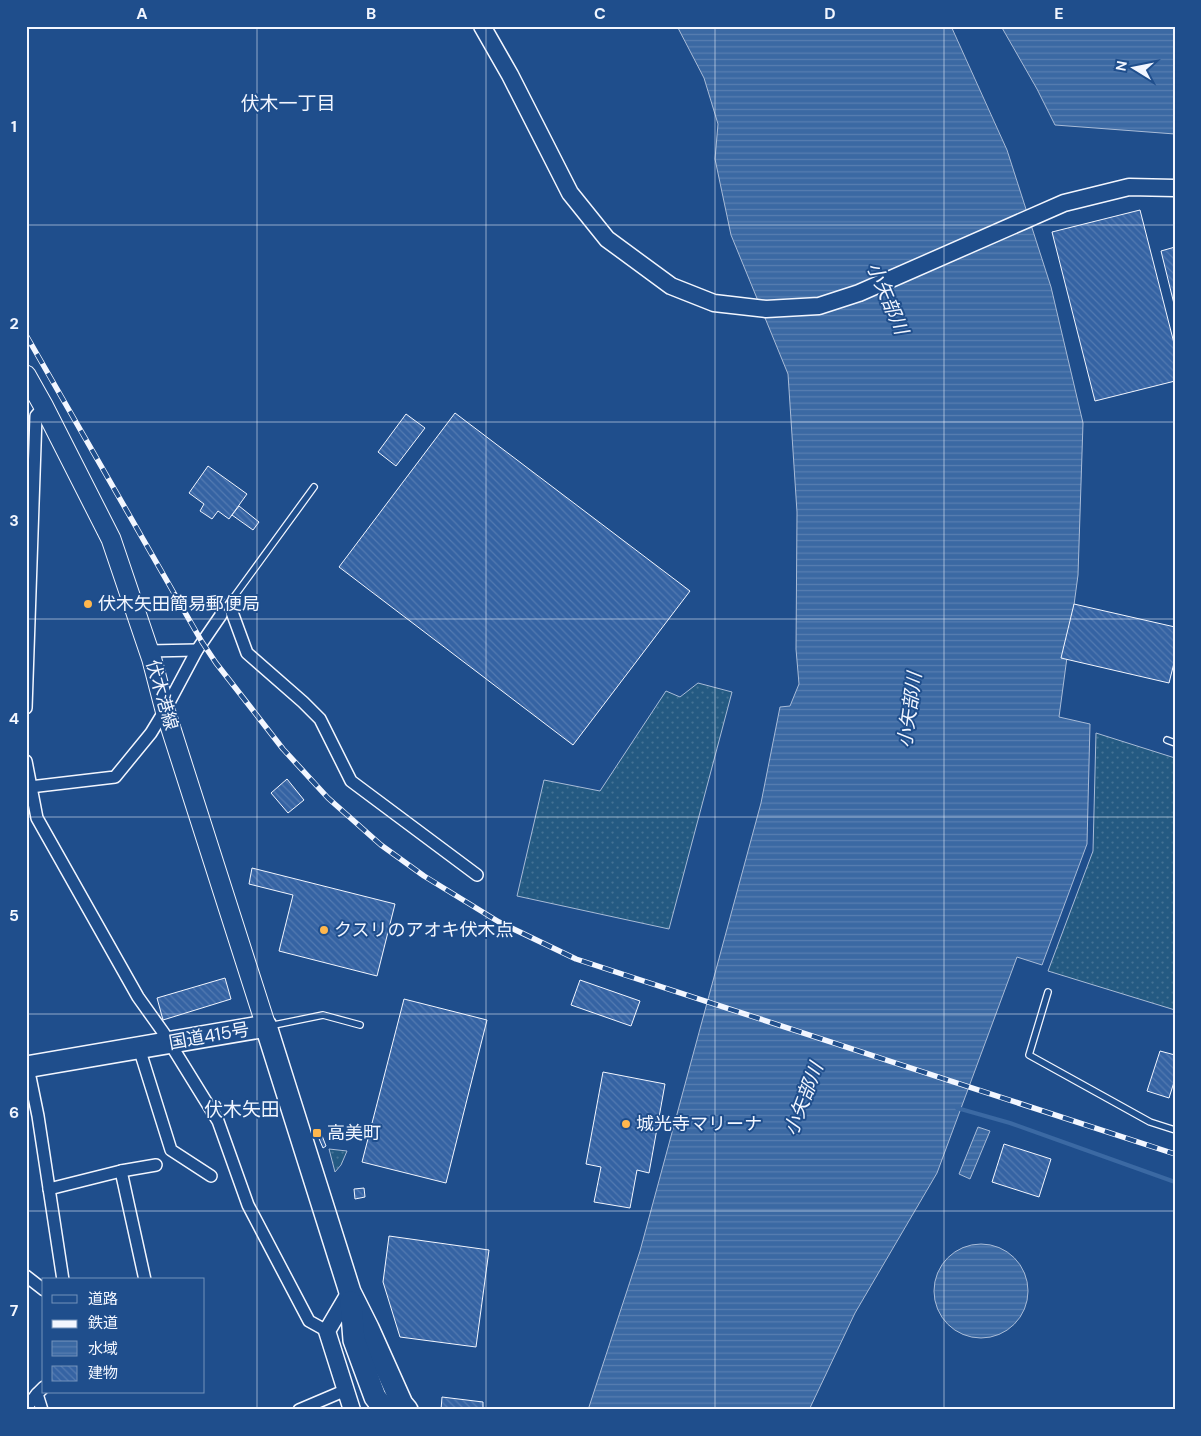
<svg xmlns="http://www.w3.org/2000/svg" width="1201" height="1436" viewBox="0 0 1201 1436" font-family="'DM Sans','Noto Sans JP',sans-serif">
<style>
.grass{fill:url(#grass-dots);stroke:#a8bbd7}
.water{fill:url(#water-rules);stroke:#a8bbd7}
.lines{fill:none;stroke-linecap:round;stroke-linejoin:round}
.stream{stroke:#3b69a3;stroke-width:4}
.building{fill:url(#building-back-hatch);stroke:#f2f6ff}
.lane-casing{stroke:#f2f6ff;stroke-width:8}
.street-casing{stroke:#f2f6ff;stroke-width:14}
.secondary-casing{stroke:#f2f6ff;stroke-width:19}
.primary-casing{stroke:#f2f6ff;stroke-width:21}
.highway-casing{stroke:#f2f6ff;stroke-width:24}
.lane{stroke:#1f4e8c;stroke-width:5.5}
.street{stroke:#1f4e8c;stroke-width:11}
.secondary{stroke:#1f4e8c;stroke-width:16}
.primary{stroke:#1f4e8c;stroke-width:19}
.highway{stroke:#1f4e8c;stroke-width:21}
.rail-casing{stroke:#f2f6ff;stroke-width:5.5}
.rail{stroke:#1f4e8c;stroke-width:4;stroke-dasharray:11;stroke-linecap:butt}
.grid{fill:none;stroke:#f2f6ff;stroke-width:1;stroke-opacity:0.55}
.poi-dot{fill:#ffb74d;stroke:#1f4e8c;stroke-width:2}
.labels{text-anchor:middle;stroke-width:4;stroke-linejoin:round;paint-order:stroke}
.poi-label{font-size:18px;fill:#f2f6ff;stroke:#1f4e8c;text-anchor:start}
.street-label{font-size:18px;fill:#f2f6ff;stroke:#1f4e8c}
.neighbourhood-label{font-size:19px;fill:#f2f6ff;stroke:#1f4e8c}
.water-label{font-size:19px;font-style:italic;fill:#f2f6ff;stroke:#1f4e8c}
.neatline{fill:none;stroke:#f2f6ff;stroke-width:2}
.grid-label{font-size:16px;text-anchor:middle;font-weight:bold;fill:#f2f6ff}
</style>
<defs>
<pattern id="grass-dots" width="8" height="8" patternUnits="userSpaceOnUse" patternTransform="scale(1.25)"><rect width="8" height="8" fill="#245a82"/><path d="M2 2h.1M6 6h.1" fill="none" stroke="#447295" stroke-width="1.8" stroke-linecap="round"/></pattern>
<pattern id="water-rules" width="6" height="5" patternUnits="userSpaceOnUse" patternTransform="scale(1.25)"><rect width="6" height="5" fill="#3b69a3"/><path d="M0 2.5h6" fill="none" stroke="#587fb1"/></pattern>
<pattern id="building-back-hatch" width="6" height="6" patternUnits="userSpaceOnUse" patternTransform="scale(1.25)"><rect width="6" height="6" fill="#3563a3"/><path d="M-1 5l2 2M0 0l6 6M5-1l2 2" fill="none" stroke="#537ab1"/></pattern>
</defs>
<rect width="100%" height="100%" fill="#1f4e8c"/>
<g class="grass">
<path d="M698,683L732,692L669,929L517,896L544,780L600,791L666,691L680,697Z"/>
<path d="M1096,733L1175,758V1010L1048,971L1093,851Z"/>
<path d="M329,1149L347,1151L341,1165L335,1172Z"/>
</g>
<g class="water">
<path d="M677,26H951L1007,150L1051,287L1083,423L1078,575L1059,717L1090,724L1087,844L1042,965L1017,957L937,1173L855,1313L809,1410H588L640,1251L761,803L780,707L790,706L799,684L796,649L797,512L788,374L731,235L715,159L718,124L704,78Z"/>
<path d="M1001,26H1175V134L1055,125L1037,89Z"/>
<path d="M978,1127L990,1131L970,1179L959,1174Z"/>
<circle cx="981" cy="1291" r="47"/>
</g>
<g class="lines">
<path class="stream" d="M957,1108L1010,1123L1175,1182"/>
</g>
<g class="building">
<path d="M1140,210L1175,347V381L1095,401L1052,232Z"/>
<path d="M1175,247V308L1161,251Z"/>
<path d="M455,413L690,591L573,745L339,567Z"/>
<path d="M406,414L425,428L396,466L378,452Z"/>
<path d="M208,466L247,494L229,519L218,511L212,519L200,511L204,504L189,493Z"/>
<path d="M239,506L259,522L253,530L232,515Z"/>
<path d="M1074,604L1175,627V659L1169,683L1061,658Z"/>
<path d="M287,779L304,800L288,813L271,793Z"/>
<path d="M252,868L395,904L377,976L279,951L293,895L249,884Z"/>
<path d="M225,978L231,999L163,1020L157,998Z"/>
<path d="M580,980L640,1001L631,1026L571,1005Z"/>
<path d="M404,999L487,1020L446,1183L362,1162Z"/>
<path d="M1160,1051L1175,1055V1079L1169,1098L1147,1091Z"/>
<path d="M603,1072L665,1084L649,1173L637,1170L630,1208L594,1202L601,1167L586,1164Z"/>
<path d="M321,1133L326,1146L323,1148L317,1134Z"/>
<path d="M1004,1144L1051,1159L1039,1197L992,1182Z"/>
<path d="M364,1188L365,1197L355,1199L354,1189Z"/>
<path d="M389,1236L489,1250L476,1347L400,1337L383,1282Z"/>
<path d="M442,1397L483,1402V1410H441Z"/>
</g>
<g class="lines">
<defs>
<g id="lane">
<path d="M228,605L314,487"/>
<path d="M1167,740L1175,743"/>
<path d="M1048,992L1029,1055L1150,1122L1175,1130"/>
<path d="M269,1026L323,1015L360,1025"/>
</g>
<g id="street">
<path d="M229,604L247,653L303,702L320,719L351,781L477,875"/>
<path d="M149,651L197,650"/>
<path d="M26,708L36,416L44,407"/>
<path d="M26,761L37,818L138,997L163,1032L218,1121L248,1205L309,1321L327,1331"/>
<path d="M30,787L115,777L151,733L165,710L197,650L221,615"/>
<path d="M139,1048L171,1150L211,1176"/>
<path d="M28,1067L38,1116L63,1280"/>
<path d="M121,1171L145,1280"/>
<path d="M49,1189L121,1171L156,1165"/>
<path d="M26,1276L44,1290"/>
<path d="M26,1408L37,1394"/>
<path d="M42,1410L37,1394L44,1387"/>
<path d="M299,1410L346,1390"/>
</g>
<g id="secondary">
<path d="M482,26L510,75L570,193L607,239L671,286L714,303L766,309L819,306L859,293L1064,203L1129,187L1175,188"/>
<path d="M350,1292L327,1331L352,1410"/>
</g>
<path id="primary" d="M26,375L44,407L111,539L152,660L165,710L266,1026"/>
<g id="highway">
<path d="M26,1067L266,1026L350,1292L368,1328L402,1404L407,1410"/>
<path d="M351,1302L354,1340L375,1397L385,1410"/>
</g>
</defs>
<use href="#lane" class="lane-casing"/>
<use href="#street" class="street-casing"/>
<use href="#secondary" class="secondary-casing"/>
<use href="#primary" class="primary-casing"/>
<use href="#highway" class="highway-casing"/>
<use href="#lane" class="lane"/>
<use href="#street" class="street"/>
<use href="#secondary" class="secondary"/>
<use href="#primary" class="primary"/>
<use href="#highway" class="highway"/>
<defs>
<path id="rail" d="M26,335L202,642L216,663L283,749L328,798L381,845L424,876L499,922L576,959L1175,1154"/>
</defs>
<use href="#rail" class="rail-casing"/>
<use href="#rail" class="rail"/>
</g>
<path class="grid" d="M257,26V1410M486,26V1410M715,26V1410M944,26V1410M26,225H1175M26,422H1175M26,619H1175M26,817H1175M26,1014H1175M26,1211H1175"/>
<g class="poi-dot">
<circle cx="88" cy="604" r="5"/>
<circle cx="324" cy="930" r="5"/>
<circle cx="626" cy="1124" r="5"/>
<rect x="312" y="1128" width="10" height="10" rx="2.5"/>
</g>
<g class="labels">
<g class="poi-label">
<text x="98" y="610">伏木矢田簡易郵便局</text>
<text x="334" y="936">クスリのアオキ伏木点</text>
<text x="636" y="1130">城光寺マリーナ</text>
<text x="327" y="1139">高美町</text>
</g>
<g class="street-label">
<text transform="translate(162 695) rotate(74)" y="6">伏木港線</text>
<text transform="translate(209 1036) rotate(-10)" y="6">国道415号</text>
</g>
<g class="neighbourhood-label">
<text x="288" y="110">伏木一丁目</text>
<text x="242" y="1116">伏木矢田</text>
</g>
<g class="water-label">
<text transform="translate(888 298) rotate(67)" y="7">小矢部川</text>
<text transform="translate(909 710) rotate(-82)" y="7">小矢部川</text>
<text transform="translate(803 1099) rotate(-69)" y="7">小矢部川</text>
</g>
</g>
<rect width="1201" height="1436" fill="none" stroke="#1f4e8c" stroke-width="55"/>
<rect x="42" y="1278" width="162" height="115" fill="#1f4e8c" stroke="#7391ba"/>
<rect x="52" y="1295" width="25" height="8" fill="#1f4e8c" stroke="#7391ba"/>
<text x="88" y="1304" font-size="15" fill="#f2f6ff">道路</text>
<rect x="52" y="1320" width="25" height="8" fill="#f2f6ff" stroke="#7391ba"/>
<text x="88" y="1328" font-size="15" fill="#f2f6ff">鉄道</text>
<rect x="52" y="1341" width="25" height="15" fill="url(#water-rules)" stroke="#7391ba"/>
<text x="88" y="1354" font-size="15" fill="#f2f6ff">水域</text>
<rect x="52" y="1366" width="25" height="15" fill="url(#building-back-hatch)" stroke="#7391ba"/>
<text x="88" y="1378" font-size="15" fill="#f2f6ff">建物</text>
<g transform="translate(1134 68) rotate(280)" stroke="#1f4e8c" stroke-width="4" paint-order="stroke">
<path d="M0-4L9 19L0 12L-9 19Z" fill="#f2f6ff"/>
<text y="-8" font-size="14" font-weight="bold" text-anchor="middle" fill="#f2f6ff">N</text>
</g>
<rect x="28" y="28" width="1146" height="1380" class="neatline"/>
<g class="grid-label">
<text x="142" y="19">A</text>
<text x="371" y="19">B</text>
<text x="600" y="19">C</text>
<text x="830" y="19">D</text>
<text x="1059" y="19">E</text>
<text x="14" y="132">1</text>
<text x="14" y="329">2</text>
<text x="14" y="526">3</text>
<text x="14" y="724">4</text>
<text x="14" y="921">5</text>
<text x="14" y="1118">6</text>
<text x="14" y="1316">7</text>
</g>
</svg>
